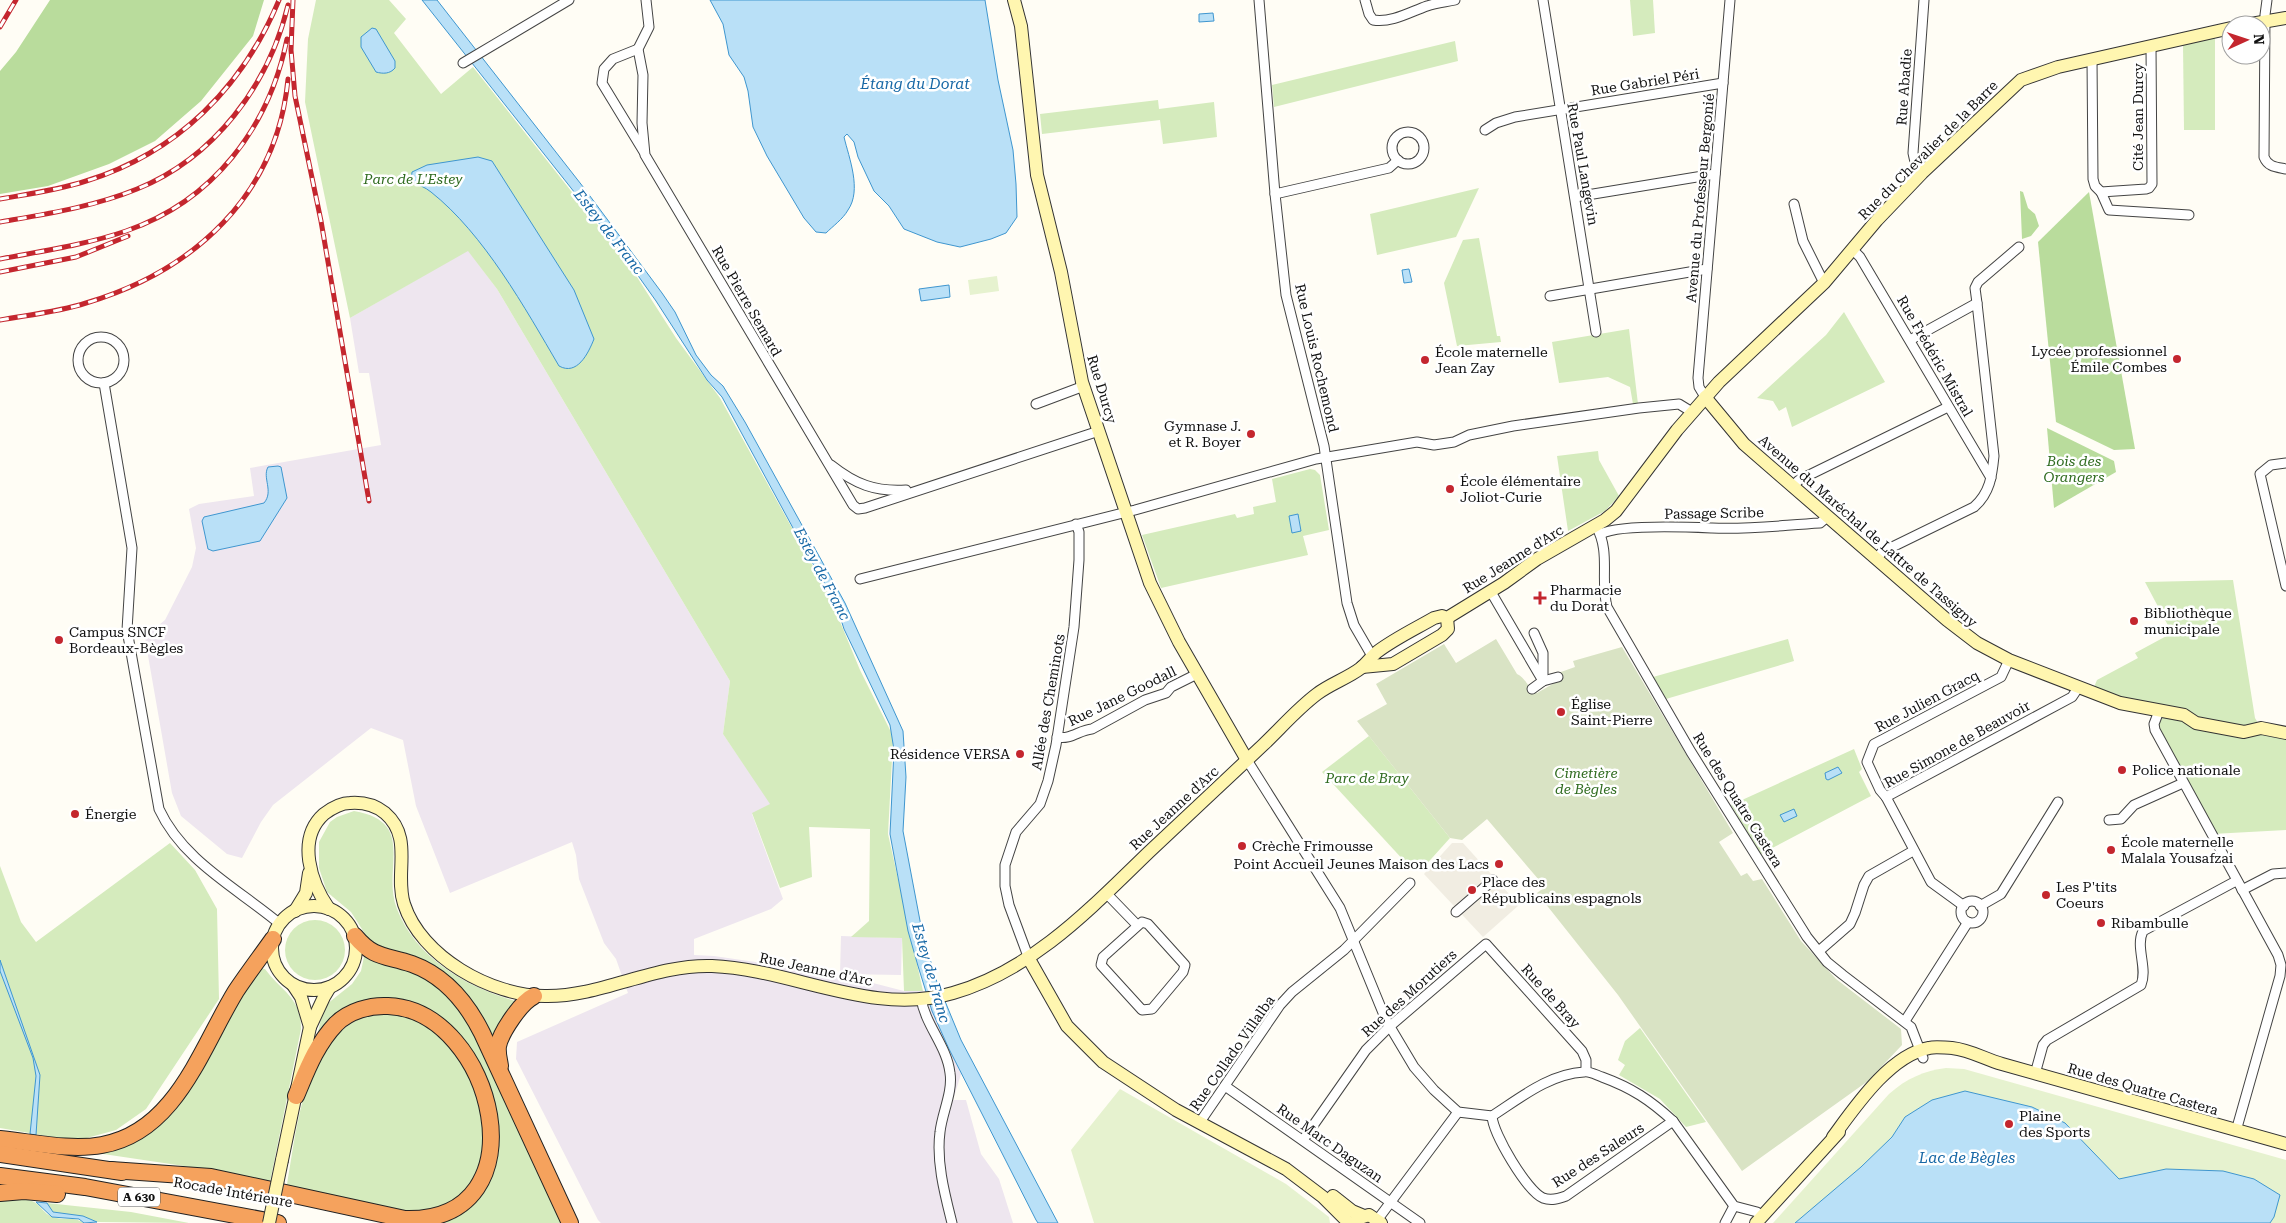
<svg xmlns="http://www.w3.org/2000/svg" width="2286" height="1223" viewBox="0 0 2286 1223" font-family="'Roboto Serif',serif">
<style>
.industrial{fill:#eee6ef}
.green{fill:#d5ebbd}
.forest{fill:#b9dc9c}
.cemetery{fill:#d9e3c4}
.pitch{fill:#e6f2cf}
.plaza{fill:#f1ede2}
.water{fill:#b9e0f7;stroke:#3f96cf}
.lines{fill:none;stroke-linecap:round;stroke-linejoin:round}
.street-casing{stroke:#444;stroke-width:11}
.secondary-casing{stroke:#333;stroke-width:14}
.highway-casing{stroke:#222;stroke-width:18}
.street{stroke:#fff;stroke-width:9}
.secondary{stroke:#fff6b0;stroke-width:12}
.highway{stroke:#f5a25d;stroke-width:16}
.rail-casing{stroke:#c4262e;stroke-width:5}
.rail{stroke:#fff;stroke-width:3;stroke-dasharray:9;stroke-linecap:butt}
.secondary-bridge-casing{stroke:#333;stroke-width:14;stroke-linecap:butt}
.secondary-bridge{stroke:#fff6b0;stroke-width:12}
.poi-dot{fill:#c4262e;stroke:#fff;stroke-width:2}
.labels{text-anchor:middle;stroke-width:5;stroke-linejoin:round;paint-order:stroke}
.shield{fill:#fff;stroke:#585858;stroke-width:1}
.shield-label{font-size:12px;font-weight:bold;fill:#111}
.street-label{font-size:14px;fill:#111;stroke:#fff}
.park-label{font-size:14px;font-style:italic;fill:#2f6b1f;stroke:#fff}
.poi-label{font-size:14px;fill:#111;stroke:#fff;text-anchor:start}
.water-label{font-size:15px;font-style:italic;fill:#1768a6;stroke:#fff}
</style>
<rect width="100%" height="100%" fill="#fffdf5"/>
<g class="industrial">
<path d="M468,250L497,289L730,681L723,734L771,804L752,814L783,899L771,909L694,939V955L714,956L838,974L904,991H923L961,1074L953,1100H966L981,1154L999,1179L1013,1223H601L598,1220L516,1059L517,1042L628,993L616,959L604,943L579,879L576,855L572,842L450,893L416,806L403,740L371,728L273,805L261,822L242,858L227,854L181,816L172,793L143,627L159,625L165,620L192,567L196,548L189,509L199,504L254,496L250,468L381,445L369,373H359L350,318Z"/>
<path d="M841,936L902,938L901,975L840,974Z"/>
</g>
<g class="green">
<path d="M316,0H389L406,19L394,33L441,94L473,67L628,263L676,338L720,398L833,602L836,612L860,670L891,732L893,741L888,834L923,991H904L902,938L851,937L869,921L870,829L809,827L812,877L780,888L752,813L770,804L723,734L730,681L497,289L468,251L350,318L305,102L308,39Z"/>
<path d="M1630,0H1653L1655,33L1633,36Z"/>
<path d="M2215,37V130H2184L2183,44Z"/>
<path d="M1455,41L1458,61L1274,107L1272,85Z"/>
<path d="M1158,100L1159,109L1214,102L1217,137L1163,144L1160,120L1042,134L1040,114Z"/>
<path d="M1479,188L1456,237L1377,255L1370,214Z"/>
<path d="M1479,238L1497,336H1500L1501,342L1457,346L1444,283L1463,240Z"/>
<path d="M1844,312L1885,382L1792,427L1786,407L1779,411L1773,401L1757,398L1826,335Z"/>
<path d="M1629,329L1638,404H1633L1630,387L1608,377L1559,383L1552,342Z"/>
<path d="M1598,451L1599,460L1619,496L1605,511L1568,531L1557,456Z"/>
<path d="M1310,469L1315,470L1320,475L1329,530L1303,536L1308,555L1161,588L1142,535L1235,514L1237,518L1254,514L1253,507L1276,502L1272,479Z"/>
<path d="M2233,580L2255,718L2261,728L2286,733V830L2212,834L2155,730L2159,711L2091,694L2097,680L2138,658L2135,653L2172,633L2145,582Z"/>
<path d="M1788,639L1794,661L1666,699L1653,677Z"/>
<path d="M1369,736L1450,838L1423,868L1407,864L1322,772Z"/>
<path d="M1854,749L1862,769L1859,772L1871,796L1761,854L1731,805Z"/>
<path d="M354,811C418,822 381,869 397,909C416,959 470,989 519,1002L494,1049L471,1005L376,951L351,912L327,892L319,868V842L330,822L337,817Z"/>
<path d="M170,843L195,870L217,909L219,999L146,1109L116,1130L76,1141L0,1128V866L21,922L36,942Z"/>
<circle cx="315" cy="950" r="30"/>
<path d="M365,952L428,974L467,1012L565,1223H437C459,1213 484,1198 493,1174C512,1127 485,1055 446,1025C437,1018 387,1007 373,1002L314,1049L321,1019L327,1004L352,984L361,971Z"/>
<path d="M261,968L265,969C282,992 301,997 301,1029L270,1182L184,1166L83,1151L134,1142Z"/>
<path d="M391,1013L411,1018L433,1031L453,1050L467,1071L486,1125L480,1172L465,1192L451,1203L417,1213L287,1185C297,1130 302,1046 361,1018C369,1014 382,1015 391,1013Z"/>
<path d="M1640,1028L1706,1122L1686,1127L1660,1099L1619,1075L1625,1065L1618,1060L1625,1041Z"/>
<path d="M23,1199C43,1201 39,1212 53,1217C63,1221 75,1216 84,1223H0V1200Z"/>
<path d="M47,1203L131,1212L189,1223L97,1222L83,1216L53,1212Z"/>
</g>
<g class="forest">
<path d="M50,0H264L253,36L201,101L155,141L109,164L48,186L0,194V71L16,52Z"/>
<path d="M2020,191L2023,192L2028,208L2035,214L2039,226L2031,236L2022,239Z"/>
<path d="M2089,192L2135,449L2114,450L2056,422L2038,242Z"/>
<path d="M2047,428L2114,461L2116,472L2054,508Z"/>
</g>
<path class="cemetery" d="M1496,639L1517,674C1526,678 1528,689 1537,693L1558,681V673L1575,667L1573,661L1622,647L1733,833L1719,842L1741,876L1747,873L1753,881L1762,879L1801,941L1836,979L1901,1029L1902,1045L1868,1081L1742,1171L1618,995L1537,893L1545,887L1487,819L1462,840L1450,838L1357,721L1387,704L1376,684L1444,644L1456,663Z"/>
<g class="pitch">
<path d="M997,276L999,291L970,295L968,280Z"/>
<path d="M1946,1068L1964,1069L2286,1160V1223H1773L1889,1094C1907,1078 1924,1071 1946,1068Z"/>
<path d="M1120,1089L1286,1184L1329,1217L1330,1223H1094L1071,1150Z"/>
</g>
<path class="plaza" d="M1452,843H1463L1519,905L1483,937L1424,874Z"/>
<g class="water">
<path d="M422,0H437L584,188L662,293L675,312L696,355L711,375L723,386L745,422L845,603L903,731L906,777L903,831L921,926L935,977L961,1040L1058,1223H1038L1036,1220L949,1049L932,1011L918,966L908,931L890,834L894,750L890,725L844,629L835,601L806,552L722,397L707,380L656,301L617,246Z"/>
<path d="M710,0H985L998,80L1013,150L1016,184L1017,217L1006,233L991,239L960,247L937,242L904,229L889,206L874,191L858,157L854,142L847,134L844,137C849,158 862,190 848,210C843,219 833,226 826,233L816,232L804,218L767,156L753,127L748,91L744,77L729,55L723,24Z"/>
<path d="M1213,13L1214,21L1199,22V14Z"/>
<path d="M372,28L376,29L395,61V68C390,74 383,74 376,72L361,47V37Z"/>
<path d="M478,157L492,161L574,290L594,339C588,354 577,376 559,366C525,308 484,234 431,192C425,187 418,185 411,181L412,172L427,165Z"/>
<path d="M1409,269L1412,282L1404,283L1402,270Z"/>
<path d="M949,285L950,297L921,301L919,289Z"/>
<path d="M278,466L281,467L287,498L260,541L213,551L208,549L202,521L204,517L264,503C274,491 262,478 268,467Z"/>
<path d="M1298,514L1301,531L1292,533L1289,516Z"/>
<path d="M1838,767L1842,773L1828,780L1826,779L1825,773Z"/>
<path d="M1794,809L1797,816L1784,822L1780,815Z"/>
<path d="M0,960L40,1075L36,1135L30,1134L36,1076L33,1058L0,971Z"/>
<path d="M1965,1091L2032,1107L2065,1123L2119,1179L2166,1169L2223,1171L2254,1179L2280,1195L2274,1217L2270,1223H1795L1861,1167L1892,1137L1905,1117L1932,1100Z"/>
<path d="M36,1202L47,1203L53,1212L83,1216L97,1222L84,1223L79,1219L52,1217Z"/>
</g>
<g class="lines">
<defs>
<g id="street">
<path d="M646,0L649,27L638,49L643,75L642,123L645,155L853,505L858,509L865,508L1099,431"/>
<path d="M1259,0L1275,194L1286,295L1324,446L1347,603L1354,625L1372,656"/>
<path d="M1365,0L1369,14L1373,20C1392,23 1410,12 1427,6C1436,3 1446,2 1455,0"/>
<path d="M1543,0L1596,332"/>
<path d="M2267,0L2265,15L2264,157C2268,167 2276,167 2286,169"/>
<path d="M638,49L613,59L604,69L602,83L644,152"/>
<path d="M2092,59L2093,179L2095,186L2101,192L2146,189L2149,188L2152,184L2151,46"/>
<path d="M463,63L569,0"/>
<path d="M1485,130L1496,123L1515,117L1723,83"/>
<circle cx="1408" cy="148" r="16"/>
<path d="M1922,173L1915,162L1913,153L1924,0"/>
<path d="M2101,192L2109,210L2189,215"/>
<path d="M1275,194L1389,168L1398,160"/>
<path d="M1575,197L1715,174"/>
<path d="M1794,204L1803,241L1824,283"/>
<path d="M1853,250L1860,257L1991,478"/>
<path d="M1550,296L1707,269"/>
<path d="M1977,303L1975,288L1978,282L2019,247"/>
<circle cx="101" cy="360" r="23"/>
<path d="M104,383L132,548L127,630L159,809C183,861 237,888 280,924"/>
<path d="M1705,397L1699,387L1698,378L1730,0"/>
<path d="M1036,404L1084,386"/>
<path d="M2286,463L2271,465L2260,474L2286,586"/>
<path d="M831,465C855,484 875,492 906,490"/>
<path d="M1792,487L1799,480L1948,407"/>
<path d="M1596,526C1611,552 1600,579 1607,607L1691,752L1807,937L1827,962L1843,975L1911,1027L1923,1058"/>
<path d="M1601,534C1619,524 1688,527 1712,528C1747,530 1784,525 1820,523L1827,517"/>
<path d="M1876,559L1882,552L1974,507C1990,493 1992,476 1994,456L1977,303L1910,340"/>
<path d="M860,579L1135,510L1316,459L1417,442L1434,445L1454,442L1469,435L1513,426L1639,408L1679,404L1692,412"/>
<path d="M1491,592L1543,681"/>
<path d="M1534,633L1543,653V678"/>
<path d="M1532,689L1543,681L1558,677"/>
<path d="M2159,711L2154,724L2155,730L2278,955L2281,965L2280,976L2236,1131"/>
<path d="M1057,737C1071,740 1079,730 1092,729L1145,700L1166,693L1171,687L1197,674"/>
<path d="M1247,760L1340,908L1386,1020L1414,1067L1434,1090L1458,1112L1492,1116C1520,1098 1549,1074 1584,1072C1590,1071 1596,1075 1602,1077C1632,1088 1650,1100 1673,1121L1734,1206L1757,1212L1761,1216"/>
<path d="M1886,797L1880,790L1867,762L1874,744L2001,677L2009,660"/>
<path d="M2109,820L2121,819L2134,805L2183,783"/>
<path d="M2242,890L2273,874L2286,873"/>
<path d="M1106,893L1137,925"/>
<circle cx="1972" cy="912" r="11"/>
<path d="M1964,906L1931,882L1886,797L2072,697L2078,688"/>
<path d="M1980,906L2001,894L2058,802"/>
<path d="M1456,912L1493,880"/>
<path d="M1142,922L1148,924L1185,965L1183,972L1152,1009L1142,1010L1101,965L1103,957Z"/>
<path d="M1819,951L1850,924L1855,913L1864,885L1869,876L1913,851"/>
<path d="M1029,959L1009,905L1005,886V865L1016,832L1040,804L1048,781L1056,745L1074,627L1079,560V532L1076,524"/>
<path d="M921,998C925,1025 947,1046 950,1073C953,1092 942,1113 940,1132C936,1162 945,1195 952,1223"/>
<path d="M1905,1021L1968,922"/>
<path d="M2035,1074L2043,1045L2047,1040L2141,985C2148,968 2135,947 2143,931L2236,881"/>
<path d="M1225,1086L1420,1223"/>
<path d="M1492,1116C1493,1134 1527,1191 1543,1198C1551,1201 1558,1199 1566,1196L1673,1121"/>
<path d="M1200,1122L1280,1005L1292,992L1344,950L1410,883"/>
<path d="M1303,1140L1366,1050L1389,1027L1486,944L1582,1051L1586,1060V1071"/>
<path d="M1378,1219L1458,1112"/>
<path d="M1725,1223L1734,1206"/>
</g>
<g id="secondary">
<path d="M1014,0L1021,26L1037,175L1061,272L1082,382L1150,583L1179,642L1247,760"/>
<path d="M2245,25L2286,18"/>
<path d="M1705,397L1744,444L1947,620L1977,643L2009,660L2120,703L2184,715L2196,723L2244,732L2261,728L2286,733"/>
<path d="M1362,667L1393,664L1442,635L1448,629L1447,618"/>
<circle cx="314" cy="948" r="42"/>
<path d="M329,909C311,883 296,839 324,814C332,808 340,803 350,803C363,802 375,805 385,813C414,838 394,873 404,904C421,957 491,996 545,996C602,997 654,964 712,966C792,969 872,1017 953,993C1033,970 1091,908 1149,852C1187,816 1225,781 1263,745C1280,729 1297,709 1317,694C1330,684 1348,678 1361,668C1367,663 1371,657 1377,652C1394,639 1415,629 1434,618L1442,616L1447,618L1504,583L1537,559L1605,520L1616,511L1677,430L1719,382L1824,283L1877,220L1922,173L2021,80L2058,67L2231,28"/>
<path d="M295,911L306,893L309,873"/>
<path d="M1029,959L1067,1026L1103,1062L1176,1110L1286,1169L1323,1197L1349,1223"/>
<path d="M293,985L301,997L310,1027"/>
<path d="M1833,1137C1855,1107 1890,1055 1929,1048C1936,1046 1945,1048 1952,1048C1970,1050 1985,1059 2002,1064L2286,1144"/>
<path d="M282,1160L310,1027L324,997L330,987"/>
<path d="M1333,1196L1352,1211L1364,1216"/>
<path d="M1357,1219L1369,1215L1381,1223"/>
<path d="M1756,1223L1839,1132"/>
</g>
<g id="highway">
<path d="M355,936C374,959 386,955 412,964C445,976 467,1003 482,1033L570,1223"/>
<path d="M500,1066C499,1059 497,1053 498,1046C501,1032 521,1002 534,996"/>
<path d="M0,1139C32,1142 70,1151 102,1145C176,1132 201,1048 236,991C248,973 261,956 273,939"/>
<path d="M0,1154L122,1172"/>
<path d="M111,1170L211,1177L405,1219C546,1223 494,1010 388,1006C370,1005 349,1011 336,1024C316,1045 307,1070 296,1096"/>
<path d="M0,1176L85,1187L278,1223"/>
<path d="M0,1193L24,1191L57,1194"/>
</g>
</defs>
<use href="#street" class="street-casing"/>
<use href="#secondary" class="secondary-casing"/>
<use href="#highway" class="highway-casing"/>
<use href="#street" class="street"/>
<use href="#secondary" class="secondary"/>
<use href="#highway" class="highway"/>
<defs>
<g id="rail">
<path d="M293,0L291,50L295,96L321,221L369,501"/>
<path d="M0,27L16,0"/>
<path d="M0,199C29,194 58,190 86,181C177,153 243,87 279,0"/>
<path d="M0,222C46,214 93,207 137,189C214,158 269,85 288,5"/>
<path d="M0,259C42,251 85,245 126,231C213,201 269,128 287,39"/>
<path d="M0,272L76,257L128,236"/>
<path d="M0,320C28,315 58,312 86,303C194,271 277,195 288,79"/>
</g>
</defs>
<use href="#rail" class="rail-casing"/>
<use href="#rail" class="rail"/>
<defs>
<path id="secondary-bridge" d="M269,1223L282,1160"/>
</defs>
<use href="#secondary-bridge" class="secondary-bridge-casing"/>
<use href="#secondary-bridge" class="secondary-bridge"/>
</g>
<g class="poi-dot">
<circle cx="2177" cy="359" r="5"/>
<circle cx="1425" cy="360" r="5"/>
<circle cx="1251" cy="434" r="5"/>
<circle cx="1450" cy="489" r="5"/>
<path d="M1537.5 590.5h5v5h5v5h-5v5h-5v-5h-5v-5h5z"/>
<circle cx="2134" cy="621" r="5"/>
<circle cx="59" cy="640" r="5"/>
<circle cx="1561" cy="712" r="5"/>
<circle cx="1020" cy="754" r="5"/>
<circle cx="2122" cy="770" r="5"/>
<circle cx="75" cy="814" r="5"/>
<circle cx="1242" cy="846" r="5"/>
<circle cx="2111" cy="850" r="5"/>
<circle cx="1499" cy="864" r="5"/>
<circle cx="1472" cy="890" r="5"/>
<circle cx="2046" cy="895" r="5"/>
<circle cx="2101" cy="923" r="5"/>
<circle cx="2009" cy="1124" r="5"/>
</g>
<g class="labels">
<rect class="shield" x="118" y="1187.5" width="42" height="19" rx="4"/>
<g class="shield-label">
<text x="139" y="1201">A 630</text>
</g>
<g class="street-label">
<text transform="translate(1645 82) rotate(-9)" y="5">Rue Gabriel Péri</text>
<text transform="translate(1904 87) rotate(-86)" y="5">Rue Abadie</text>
<text transform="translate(2138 117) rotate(-90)" y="5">Cité Jean Durcy</text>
<text transform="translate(1928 150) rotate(-45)" y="5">Rue du Chevalier de la Barre</text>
<text transform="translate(1583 164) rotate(80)" y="5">Rue Paul Langevin</text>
<text transform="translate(1700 198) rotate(-85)" y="5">Avenue du Professeur Bergonié</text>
<text transform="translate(747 301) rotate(60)" y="5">Rue Pierre Semard</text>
<text transform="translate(1935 356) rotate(60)" y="5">Rue Frédéric Mistral</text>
<text transform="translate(1317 358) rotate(77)" y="5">Rue Louis Rochemond</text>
<text transform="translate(1102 389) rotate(73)" y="5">Rue Durcy</text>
<text transform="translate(1714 513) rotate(-1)" y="5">Passage Scribe</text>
<text transform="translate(1868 531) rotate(41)" y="5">Avenue du Maréchal de Lattre de Tassigny</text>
<text transform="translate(1513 559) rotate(-32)" y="5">Rue Jeanne d'Arc</text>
<text transform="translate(1122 696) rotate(-26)" y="5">Rue Jane Goodall</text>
<text transform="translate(1927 701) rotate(-28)" y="5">Rue Julien Gracq</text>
<text transform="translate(1048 702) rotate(-80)" y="5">Allée des Cheminots</text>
<text transform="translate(1957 744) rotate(-29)" y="5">Rue Simone de Beauvoir</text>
<text transform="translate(1738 800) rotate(58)" y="5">Rue des Quatre Castera</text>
<text transform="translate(1174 808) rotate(-43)" y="5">Rue Jeanne d'Arc</text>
<text transform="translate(816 969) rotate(12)" y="5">Rue Jeanne d'Arc</text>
<text transform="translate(1409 993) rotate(-42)" y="5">Rue des Morutiers</text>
<text transform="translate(1551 996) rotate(48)" y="5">Rue de Bray</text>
<text transform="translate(1232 1053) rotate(-55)" y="5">Rue Collado Villalba</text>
<text transform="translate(2143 1089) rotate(16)" y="5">Rue des Quatre Castera</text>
<text transform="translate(1330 1143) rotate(35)" y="5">Rue Marc Daguzan</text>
<text transform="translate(1598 1155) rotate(-33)" y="5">Rue des Saleurs</text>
<text transform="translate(233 1192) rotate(10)" y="5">Rocade Intérieure</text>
</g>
<g class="park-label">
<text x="413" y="184">Parc de L'Estey</text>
<text x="2074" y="466">Bois des<tspan x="2074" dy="16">Orangers</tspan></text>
<text x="1586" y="778">Cimetière<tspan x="1586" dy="16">de Bègles</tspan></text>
<text x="1367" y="783">Parc de Bray</text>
</g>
<g class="poi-label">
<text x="2167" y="356" text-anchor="end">Lycée professionnel<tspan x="2167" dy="16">Émile Combes</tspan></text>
<text x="1435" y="357">École maternelle<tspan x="1435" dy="16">Jean Zay</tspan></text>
<text x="1241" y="431" text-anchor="end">Gymnase J.<tspan x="1241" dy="16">et R. Boyer</tspan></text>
<text x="1460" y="486">École élémentaire<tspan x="1460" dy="16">Joliot-Curie</tspan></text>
<text x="1550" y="595">Pharmacie<tspan x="1550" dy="16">du Dorat</tspan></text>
<text x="2144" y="618">Bibliothèque<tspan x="2144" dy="16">municipale</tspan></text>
<text x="69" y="637">Campus SNCF<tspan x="69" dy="16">Bordeaux-Bègles</tspan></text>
<text x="1571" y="709">Église<tspan x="1571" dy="16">Saint-Pierre</tspan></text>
<text x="1010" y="759" text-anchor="end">Résidence VERSA</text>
<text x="2132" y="775">Police nationale</text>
<text x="85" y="819">Énergie</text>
<text x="2121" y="847">École maternelle<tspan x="2121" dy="16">Malala Yousafzai</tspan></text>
<text x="1252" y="851">Crèche Frimousse</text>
<text x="1489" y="869" text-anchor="end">Point Accueil Jeunes Maison des Lacs</text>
<text x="1482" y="887">Place des<tspan x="1482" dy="16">Républicains espagnols</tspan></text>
<text x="2056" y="892">Les P'tits<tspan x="2056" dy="16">Coeurs</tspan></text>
<text x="2111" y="928">Ribambulle</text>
<text x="2019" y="1121">Plaine<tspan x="2019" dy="16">des Sports</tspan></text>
</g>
<g class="water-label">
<text x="915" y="89">Étang du Dorat</text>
<text transform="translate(609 232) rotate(52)" y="5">Estey de Franc</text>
<text transform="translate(822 574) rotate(62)" y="5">Estey de Franc</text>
<text transform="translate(931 973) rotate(74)" y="5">Estey de Franc</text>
<text x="1967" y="1163">Lac de Bègles</text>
</g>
</g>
<g transform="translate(2246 40) rotate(87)"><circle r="24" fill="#ffffff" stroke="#a0a0a0"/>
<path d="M0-4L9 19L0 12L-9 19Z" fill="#c4262e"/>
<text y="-8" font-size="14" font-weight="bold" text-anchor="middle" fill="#111111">N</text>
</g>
</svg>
